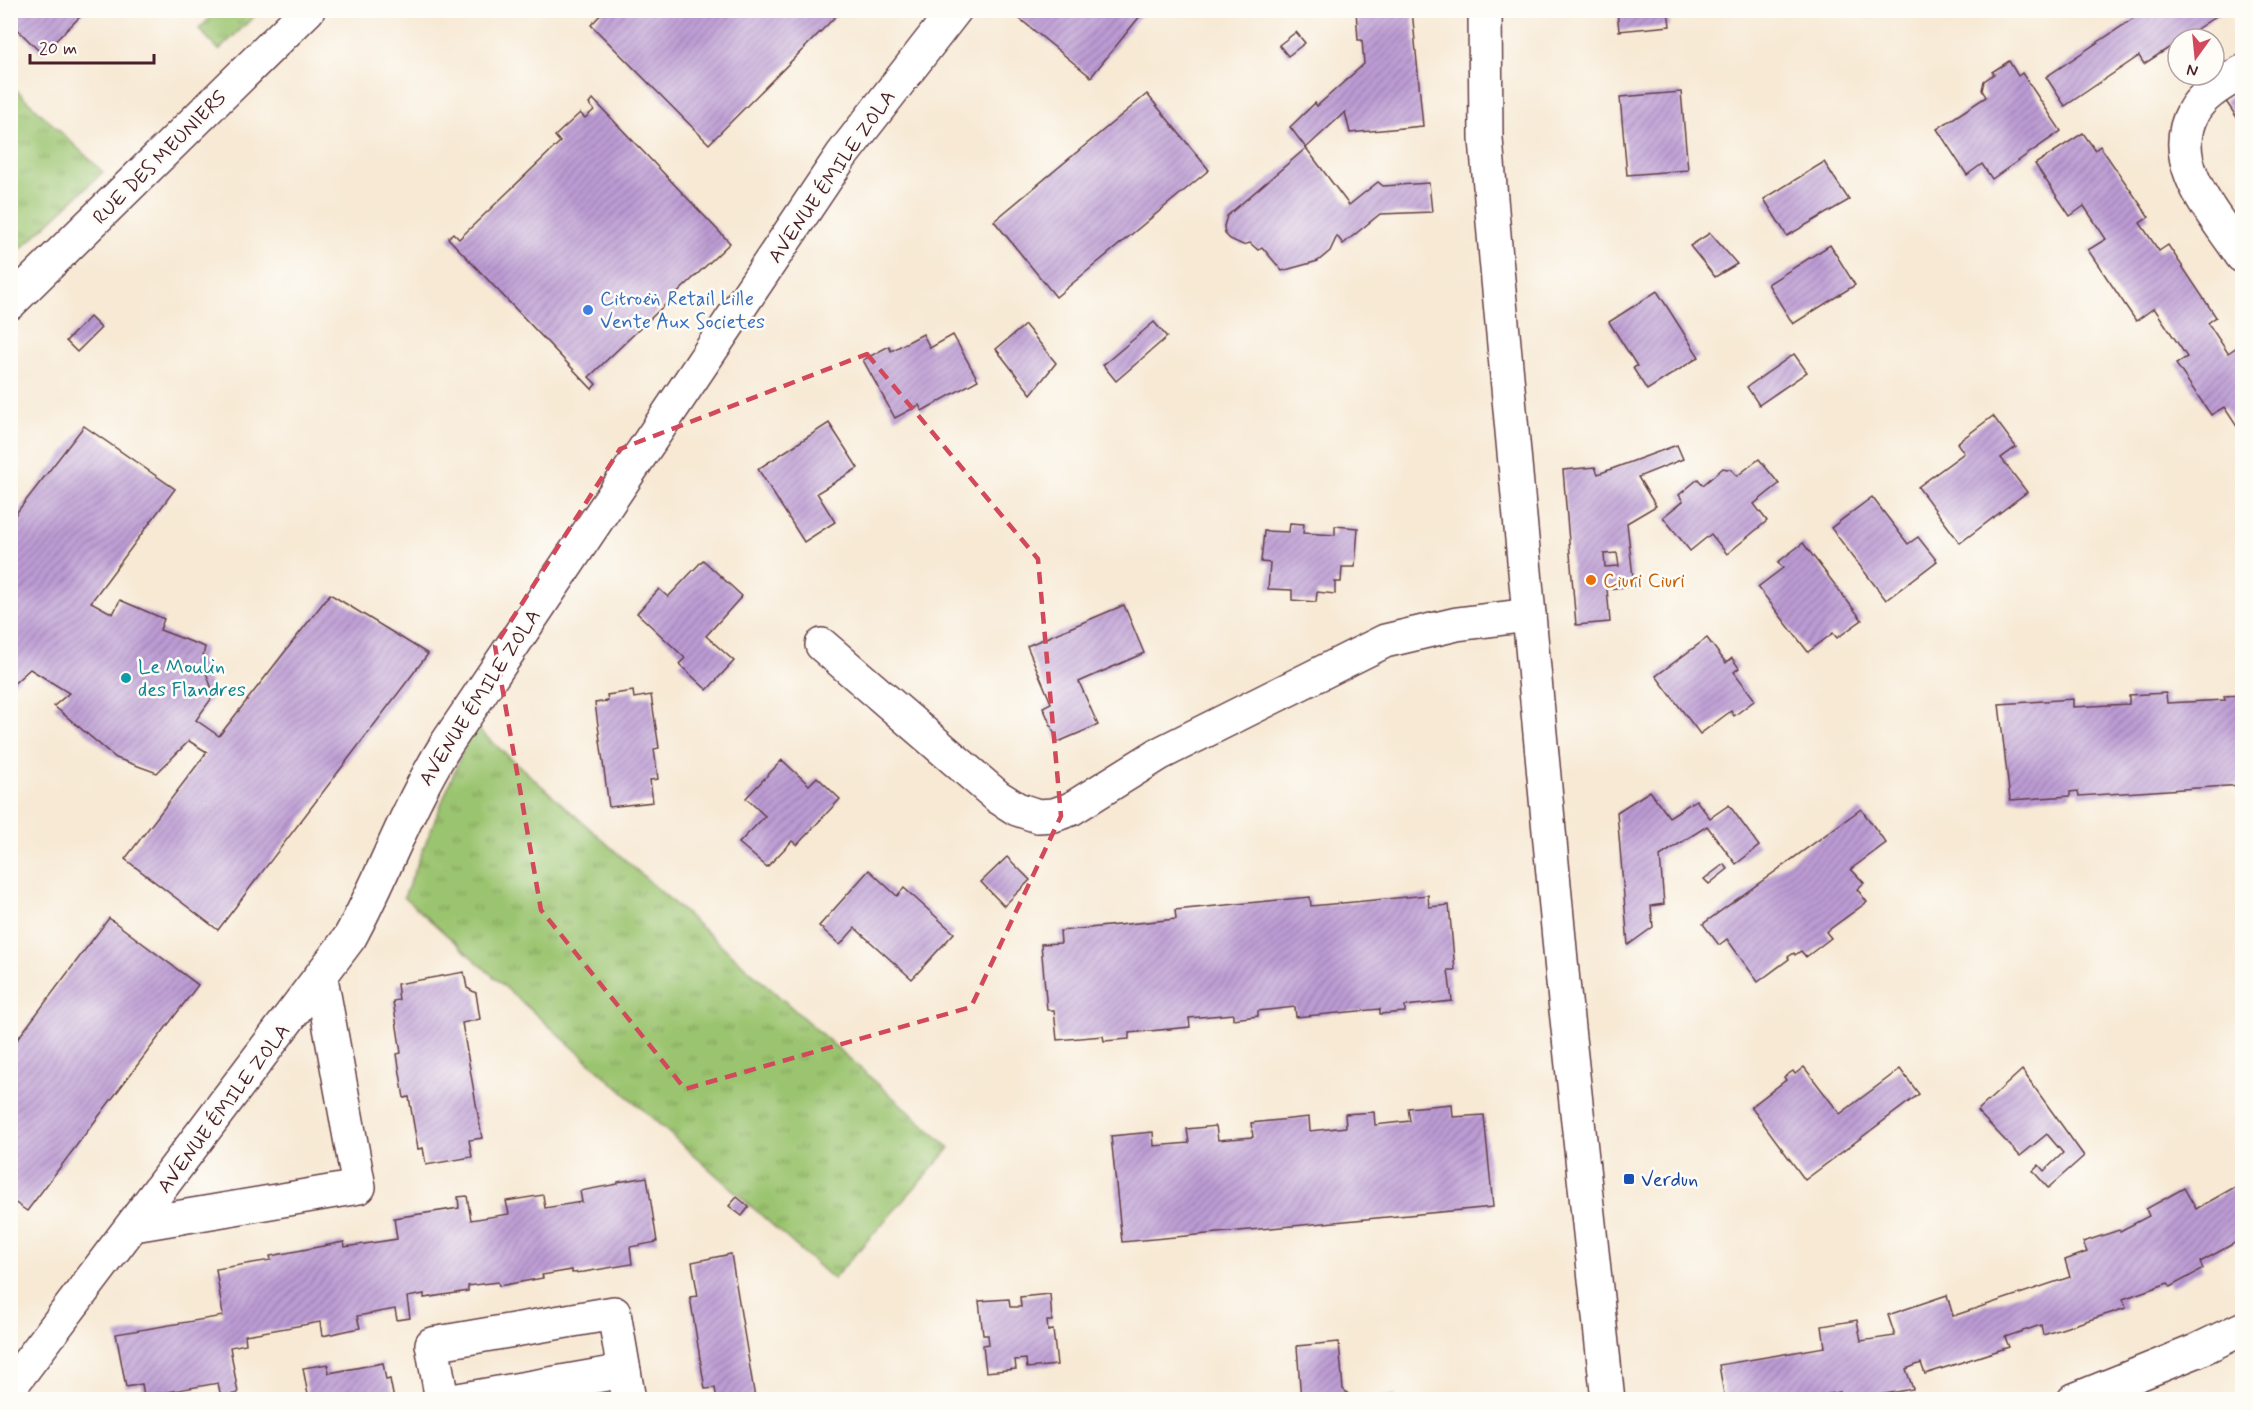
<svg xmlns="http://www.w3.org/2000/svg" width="2253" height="1410" viewBox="0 0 2253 1410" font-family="Mynerve,sans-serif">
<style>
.grass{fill:url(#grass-tufts);stroke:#72724d;stroke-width:1.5}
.building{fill:url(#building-hatch);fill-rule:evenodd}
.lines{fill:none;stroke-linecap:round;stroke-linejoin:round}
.minor-casing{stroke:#643d44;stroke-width:36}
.major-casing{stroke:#643d44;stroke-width:36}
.minor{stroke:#fff;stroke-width:33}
.major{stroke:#fff;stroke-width:33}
.marked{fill:none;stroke:#d1495b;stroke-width:4.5;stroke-dasharray:12 8;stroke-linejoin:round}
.shop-dot{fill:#3f7fe0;stroke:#fdfcf7;stroke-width:2}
.food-dot{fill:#e8710a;stroke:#fdfcf7;stroke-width:2}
.culture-dot{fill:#0f9aa8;stroke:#fdfcf7;stroke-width:2}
.transit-dot{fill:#1a4fb4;stroke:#fdfcf7;stroke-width:2}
.labels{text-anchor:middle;stroke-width:5;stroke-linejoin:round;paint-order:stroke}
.street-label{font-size:20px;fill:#4a1f2b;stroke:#fdfcf7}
.shop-label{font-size:20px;fill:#366cbe;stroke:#fdfcf7;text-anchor:start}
.food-label{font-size:20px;fill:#c56008;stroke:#fdfcf7;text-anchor:start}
.culture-label{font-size:20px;fill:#0d838f;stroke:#fdfcf7;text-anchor:start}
.transit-label{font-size:20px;fill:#164399;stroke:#fdfcf7;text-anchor:start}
</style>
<defs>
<pattern id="grass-tufts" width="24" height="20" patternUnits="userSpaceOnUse" patternTransform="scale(1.5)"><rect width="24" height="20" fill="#9bc46f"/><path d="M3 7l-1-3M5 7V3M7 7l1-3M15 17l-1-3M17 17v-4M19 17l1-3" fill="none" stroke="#809f5b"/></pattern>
<pattern id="building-hatch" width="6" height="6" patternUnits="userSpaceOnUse" patternTransform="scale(1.5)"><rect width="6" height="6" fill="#bc9bd4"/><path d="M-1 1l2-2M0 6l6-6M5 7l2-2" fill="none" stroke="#9b7eac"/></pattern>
</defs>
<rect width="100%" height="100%" fill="#fdfcf7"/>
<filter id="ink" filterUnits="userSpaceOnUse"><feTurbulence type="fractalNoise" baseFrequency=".0167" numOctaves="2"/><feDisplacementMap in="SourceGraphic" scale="12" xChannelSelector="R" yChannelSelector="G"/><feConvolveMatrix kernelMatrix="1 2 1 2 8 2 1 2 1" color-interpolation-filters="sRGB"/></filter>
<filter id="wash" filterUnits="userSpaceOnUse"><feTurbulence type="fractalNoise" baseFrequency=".008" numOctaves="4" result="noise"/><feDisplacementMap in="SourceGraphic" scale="24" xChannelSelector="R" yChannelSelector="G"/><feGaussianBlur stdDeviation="1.35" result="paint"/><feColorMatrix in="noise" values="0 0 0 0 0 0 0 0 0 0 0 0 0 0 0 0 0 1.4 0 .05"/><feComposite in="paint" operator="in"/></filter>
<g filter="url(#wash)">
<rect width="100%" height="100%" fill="#f7e9d4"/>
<g class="grass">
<path d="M217,11V10L260,11L219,50L199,29Z"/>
<path d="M11,85L103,172L11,258Z"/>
<path d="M473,725L950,1148L833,1279L404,897Z"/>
</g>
<g id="blocks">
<g class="building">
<path d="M10,10H87L42,54L10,22Z"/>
<path d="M605,10H842L709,144L591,25Z"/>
<path d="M1009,10H1145L1091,77Z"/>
<path d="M1356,10H1412L1423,126L1350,133L1345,112L1306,148L1290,127L1315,103L1317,106L1364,64L1362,40H1358Z"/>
<path d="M1617,10H1668L1670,26L1619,31Z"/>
<path d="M2146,10H2225L2182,39H2178V42L2144,64L2139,56L2065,106L2046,77Z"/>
<path d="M1296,32L1305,43L1288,56L1279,45Z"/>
<path d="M2009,61L2018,76L2022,73L2061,131L1992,179L1982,164L1967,175L1937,129L1986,97L1982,90L1984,81L1994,74L1992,72Z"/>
<path d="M2242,89V125L2225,100Z"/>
<path d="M1681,92L1688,170L1627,175L1620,97Z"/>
<path d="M1147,94L1209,170L1056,297L994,221Z"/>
<path d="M593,99L730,243L589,377L596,384L592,389L448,238L453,233L459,239L560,142L555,136L580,113L585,118L594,110L589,104Z"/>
<path d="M2083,133L2095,150L2100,146L2149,217L2140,223L2159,251L2168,245L2216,317L2208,323L2228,353L2240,345L2242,348V434L2224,407L2211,415L2176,364L2187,357L2154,308L2136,321L2088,250L2106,239L2084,206L2070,216L2035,164Z"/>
<path d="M1306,148L1349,205L1378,182L1383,186L1429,183L1432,212L1380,214L1343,244L1337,236L1330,251L1318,261L1282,271L1262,247L1258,250L1250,243L1243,245L1230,239L1225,234L1224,226L1227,216Z"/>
<path d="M1824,162L1849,200L1787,236L1764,199Z"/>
<path d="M1710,233L1737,264L1715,277L1690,246Z"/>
<path d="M1830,245L1855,285L1793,324L1768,284Z"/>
<path d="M1657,291L1699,357L1647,390L1633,368L1637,366L1609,322Z"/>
<path d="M90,317L101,328L77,352L66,341Z"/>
<path d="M1154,322L1167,337L1116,381L1103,365Z"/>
<path d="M1025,325L1056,363L1031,394L996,349Z"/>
<path d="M923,334L930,348L953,335L978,380L922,411L919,405L895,418L863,360L889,346L891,351Z"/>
<path d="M1794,354L1807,372L1759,405L1747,387Z"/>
<path d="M1993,416L2016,447L2001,458L2027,492L1960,543L1918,487L1964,453L1957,443Z"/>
<path d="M829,423L858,468L817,493L835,522L804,542L758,469Z"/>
<path d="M84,426L175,489L91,602L113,614L120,600L164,619L160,630L205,647L202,661L214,695L196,720L219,736L330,594L428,654L218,930L125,859L207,752L189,741L157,773L116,758L54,706L69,693L30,669L10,687V521Z"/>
<path d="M1677,445L1683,459L1638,477L1656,506L1627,523L1634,586L1607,589L1610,622L1576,625L1563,470L1595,467L1598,474ZM1617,553L1619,566L1605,567L1604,554Z"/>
<path d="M1759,459L1779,484L1754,504L1767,521L1727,554L1711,534L1690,551L1663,517L1683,501L1679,495L1698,479L1703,485L1723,468L1732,470L1737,476Z"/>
<path d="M1872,497L1908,544L1918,537L1937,561L1886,600L1831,528Z"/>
<path d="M1290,523L1304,524L1303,533L1335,535V526L1358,528L1355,567H1342L1341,582H1335V594L1317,592L1316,602L1292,600V590L1268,589L1270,563L1261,562L1264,531L1289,532Z"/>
<path d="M1803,543L1862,620L1837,638L1833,633L1808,652L1758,587L1783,568L1778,562Z"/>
<path d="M703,560L742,596L706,636L734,661L707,690L679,664L685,658L637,613L659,589L668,597Z"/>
<path d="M1124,605L1144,653L1079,682L1098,725L1058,742L1043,707L1051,703L1027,646Z"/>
<path d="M1707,638L1726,663L1732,658L1739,668L1734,672L1755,700L1734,716L1731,711L1700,734L1656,676Z"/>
<path d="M633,691L634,698L651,695L659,748L654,749L658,779L650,780L653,802L609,807L595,703L608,701L607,695Z"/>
<path d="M2166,693L2167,703L2225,700L2224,696L2242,695V785L2079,796L2078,791L2070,792V796L2010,800L1999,704L2073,699V707L2129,704V695Z"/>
<path d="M782,760L809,785L817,777L840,799L797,845L792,841L767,867L739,843L765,816L746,798Z"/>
<path d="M1650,791L1669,817L1696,800L1710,818L1729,805L1759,846L1736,864L1707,826L1660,856L1664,904L1651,906L1653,927L1628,945L1617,812Z"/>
<path d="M1861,809L1886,843L1851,869L1864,883L1857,889L1867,902L1826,932L1831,938L1806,957L1801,951L1795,955L1794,953L1788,957L1789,959L1758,982L1727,939L1719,945L1703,924Z"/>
<path d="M1007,857L1030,880L1004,906L981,882Z"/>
<path d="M1724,864L1728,869L1709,884L1704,879Z"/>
<path d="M869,870L897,896L904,888L954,933L912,979L855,928L840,945L819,926Z"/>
<path d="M1428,895L1429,907L1449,905L1455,970H1448L1452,1001L1405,1006V1012L1380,1014V1009L1296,1017L1295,1007L1258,1011V1016L1233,1019V1014L1189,1018L1190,1027L1129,1033V1039L1104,1041L1103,1036L1057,1040L1054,1010H1047L1041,944L1061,943L1060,931L1176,919L1175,910L1310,897L1311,906Z"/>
<path d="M109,918L198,985L27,1211L10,1199V1049Z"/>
<path d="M464,972L467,988L476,993L480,1019L462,1023L482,1138L469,1140L472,1157L426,1165L423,1148L418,1149L409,1097L404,1098L397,1054L401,1053L393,1001L399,1000L397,984Z"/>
<path d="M1804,1067L1840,1114L1900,1069L1919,1094L1805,1180L1751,1107L1786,1080L1784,1077L1793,1071L1795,1074Z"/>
<path d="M2022,1070L2084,1156L2048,1188L2033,1171L2039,1165L2044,1171L2063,1153L2047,1134L2020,1156L1977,1111Z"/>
<path d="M1452,1104L1453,1117L1484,1115L1493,1207L1122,1242L1111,1136L1153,1132L1154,1146L1189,1143L1187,1129L1216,1126L1218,1140L1253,1137L1251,1123L1309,1117L1310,1131L1346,1127L1345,1114L1374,1112L1375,1125L1410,1121L1408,1108Z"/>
<path d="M647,1177L657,1242L630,1247L632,1264L584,1272L572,1273V1270L542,1275L543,1278L499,1286L498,1282L482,1284L468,1286V1291L424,1298V1294L407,1297L410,1318L397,1320L395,1309L357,1316L360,1328L322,1336L320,1322L245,1335L246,1344L230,1347L238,1393L221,1397L218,1383L144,1396L142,1384L126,1387L116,1334L223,1316L216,1269L271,1260L270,1256L318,1247L344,1242L345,1247L397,1239L394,1218L459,1208L458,1197L467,1196L471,1220L509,1214L506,1201L543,1195L545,1208L582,1202L580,1191L618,1184V1182Z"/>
<path d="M2242,1183V1239L2200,1262L2203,1269L2170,1287L2168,1283L2123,1299L2126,1308L2043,1335L2041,1325L2005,1337L2009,1347L1925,1374L1921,1363L1906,1369L1913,1389L1850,1400H1841L1840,1392L1799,1400H1725L1719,1365L1825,1347L1822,1326L1857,1320L1861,1341L1895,1336L1888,1315L1947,1295L1953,1316L2070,1277L2065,1260L2087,1252L2083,1242L2119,1230L2120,1231L2149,1216L2146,1209L2184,1188L2196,1209Z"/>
<path d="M737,1197L749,1207L742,1216L729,1206Z"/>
<path d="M731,1254L755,1398L748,1400H717L715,1388L705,1389L690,1297L698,1296L692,1262Z"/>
<path d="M1050,1294L1052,1321H1047L1048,1331L1053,1330L1057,1365L1027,1368L1026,1359L1015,1360L1016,1369L986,1372L983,1345L989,1344L988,1335H983L979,1301L1009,1299L1010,1307H1021L1020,1297Z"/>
<path d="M1339,1342L1343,1389L1354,1400H1301L1297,1346Z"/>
<path d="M383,1363L386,1380L390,1379L394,1400H309L303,1368L328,1364L329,1373Z"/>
<path d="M1396,1395V1400H1361V1398Z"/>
</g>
</g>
</g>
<g filter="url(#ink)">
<use href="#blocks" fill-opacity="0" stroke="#643d44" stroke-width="1.5"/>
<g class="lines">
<defs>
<g id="minor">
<path d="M2242,72C2226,82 2202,94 2193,112C2165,163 2216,216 2242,256"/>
<path d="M10,303L308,10"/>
<path d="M822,645L998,797L1017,809L1038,816L1054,815L1071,809L1159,754L1385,641L1457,624L1529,615"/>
<path d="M134,1225L359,1187L321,978"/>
<path d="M10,1387L350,937C385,873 407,806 447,743L842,155L955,10"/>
<path d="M442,1400L432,1344L614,1313L629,1400"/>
<path d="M458,1400L624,1371"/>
<path d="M2074,1400L2196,1351L2242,1329"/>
</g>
<path id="major" d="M1485,10L1486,139L1496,258L1563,982L1608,1400"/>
</defs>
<use href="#minor" class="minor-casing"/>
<use href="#major" class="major-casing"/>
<use href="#minor" class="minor"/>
<use href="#major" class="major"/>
</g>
</g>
<path class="marked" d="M867,354L1038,559L1061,816L971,1007L685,1089L541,910L495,646L620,449Z"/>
<circle class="shop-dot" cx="588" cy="310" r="6"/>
<circle class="food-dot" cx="1591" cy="580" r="6"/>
<circle class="culture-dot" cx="126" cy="678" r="6"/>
<rect class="transit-dot" x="1623" y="1173" width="12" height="12" rx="3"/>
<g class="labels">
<g class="street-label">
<text transform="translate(159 157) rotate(-45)" y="7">RUE DES MEUNIERS</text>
<text transform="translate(831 176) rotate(-55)" y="7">AVENUE ÉMILE ZOLA</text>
<text transform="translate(479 697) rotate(-57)" y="7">AVENUE ÉMILE ZOLA</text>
<text transform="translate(223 1108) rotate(-53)" y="7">AVENUE ÉMILE ZOLA</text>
</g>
<g class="shop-label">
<text x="600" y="305">Citroën Retail Lille<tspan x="600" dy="23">Vente Aux Societes</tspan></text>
</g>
<g class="food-label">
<text x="1603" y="587">Ciuri Ciuri</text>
</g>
<g class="culture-label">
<text x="138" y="673">Le Moulin<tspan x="138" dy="23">des Flandres</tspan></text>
</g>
<g class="transit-label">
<text x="1641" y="1186">Verdun</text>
</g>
</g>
<rect width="2253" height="1410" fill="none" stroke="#fdfcf7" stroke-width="36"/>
<g transform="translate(2196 57) rotate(195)"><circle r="28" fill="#fdfcf7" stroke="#b5a4a5" stroke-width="1.5"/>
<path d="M0-4.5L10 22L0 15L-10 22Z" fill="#d1495b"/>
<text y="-9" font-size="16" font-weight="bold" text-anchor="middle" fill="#4a1f2b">N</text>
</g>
<path d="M30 54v9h124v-9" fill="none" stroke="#4a1f2b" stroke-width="3"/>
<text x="39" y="54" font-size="18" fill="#4a1f2b" stroke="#fdfcf7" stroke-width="4.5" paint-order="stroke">20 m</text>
</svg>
